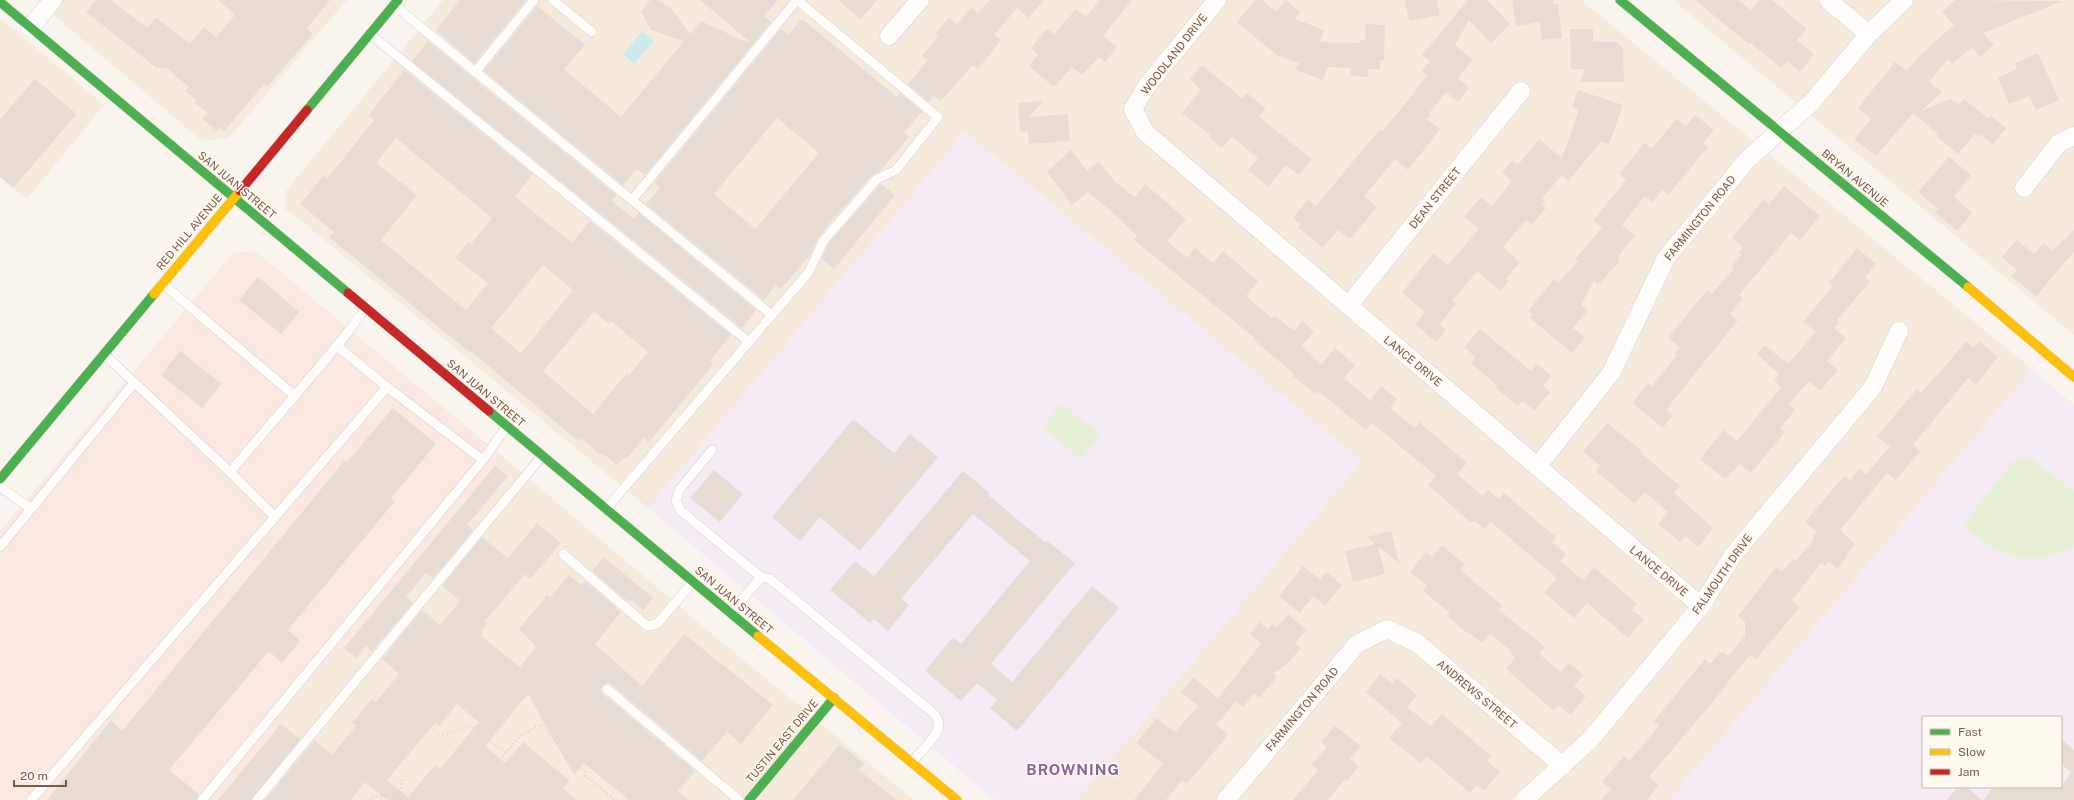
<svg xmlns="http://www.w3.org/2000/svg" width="2074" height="800" viewBox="0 0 2074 800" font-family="'Public Sans',sans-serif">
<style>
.residential{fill:#f6eadd}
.commercial{fill:#f9e9e0}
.education{fill:#f5ebf5;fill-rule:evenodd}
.green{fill:#e6f1d6}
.water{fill:#cceaec}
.building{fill:#e6dcd3;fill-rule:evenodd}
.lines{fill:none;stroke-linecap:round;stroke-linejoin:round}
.lane-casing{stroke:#d8cfca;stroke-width:10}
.street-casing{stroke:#d8cfca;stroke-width:19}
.fast-casing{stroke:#d9cfc8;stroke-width:10}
.slow-casing{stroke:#d9cfc8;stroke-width:10}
.jam-casing{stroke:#d9cfc8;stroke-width:10}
.path{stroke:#dcd3cd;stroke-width:2.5;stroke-dasharray:1 3;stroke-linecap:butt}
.lane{stroke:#fefdfc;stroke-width:9}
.street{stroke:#fefdfc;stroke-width:18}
.fast{stroke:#4caf50;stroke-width:9}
.slow{stroke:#ffc107;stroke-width:9}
.jam{stroke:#c62828;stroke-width:9}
.labels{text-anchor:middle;stroke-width:3;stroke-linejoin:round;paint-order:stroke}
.street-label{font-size:11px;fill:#7c5948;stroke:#fff9f0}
.district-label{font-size:15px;font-weight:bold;letter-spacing:1px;fill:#8a639f;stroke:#fff9f0}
</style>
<rect width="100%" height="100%" fill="#f9f4ed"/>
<g class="residential">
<path d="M36,0H347L229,138L202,141Z"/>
<path d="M443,0H1581L2032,369L1669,800H1077L1361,461L965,132L648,508L293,214L285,210L286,191Z"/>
<path d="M1673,0H2074V335Z"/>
<path d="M0,18L104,105L27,199L0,176Z"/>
<path d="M501,455L707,630L914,800H216Z"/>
</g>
<path class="commercial" d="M255,251L501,455L216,800H0V531L233,253Z"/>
<g class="education">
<path d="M964,132L1362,461L1077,800H994L648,508Z"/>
<path d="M2032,369L2074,405V800H1669ZM1923,717H2061V787H1923Z"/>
</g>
<g class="green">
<path d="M1061,404L1100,434L1080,459L1042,427Z"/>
<path d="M2030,457L2074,492V545C2034,571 1995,557 1963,525L2013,461Z"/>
</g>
<path class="water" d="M642,31L654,41L634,64L623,54Z"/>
<g class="building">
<path d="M96,0H111L147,28L156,17L190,44L204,27L216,37L235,15L218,0H330L307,28L313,34L267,87L264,84L224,131L220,128L217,131L202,119L208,113L195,103L197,100L185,91L189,87L165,67L164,70L160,67L158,69L86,12Z"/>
<path d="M460,0H526L474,63L436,30Z"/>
<path d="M650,0H656L670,7L690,34L701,21L748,43L750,42L700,0H778L764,16L771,22L645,175L637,169L623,185L484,71L537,6L585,45L564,69L621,117L684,41L651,30L641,12Z"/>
<path d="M838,0H877L861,19Z"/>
<path d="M990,0H1044L1028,18L1017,8L994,35L1001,40L978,69L973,65L941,101L934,96L929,102L908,84L928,60L922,56L938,36L935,34L949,17L957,24L971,8L978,13Z"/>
<path d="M1100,0H1132L1103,36L1117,47L1105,62L1099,57L1082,75L1072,67L1054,87L1029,66L1038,55L1031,48L1047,29L1054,34L1076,9L1086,17Z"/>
<path d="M1255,0H1262L1276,12L1286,0L1300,12L1295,19L1324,30L1320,42L1360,43V40H1365L1366,24L1385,25L1384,60H1380V69H1368V77L1351,76V68L1328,67L1323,80L1296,70L1299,63L1278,56L1237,22Z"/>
<path d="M1405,0H1437L1440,15L1409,21Z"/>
<path d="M1468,0H1487L1510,24L1491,43L1469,20L1455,45L1473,60L1458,78L1469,88L1458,102L1446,92L1429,113L1431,115L1427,119L1440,129L1408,170L1395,159L1364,196L1377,207L1350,239L1338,230L1323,248L1298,227L1301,224L1293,218L1308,200L1316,206L1380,129L1382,131L1416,91L1415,90L1427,75L1422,71L1430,61L1422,55Z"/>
<path d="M1512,0H1553L1554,4H1558L1562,38L1542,40L1540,22L1516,26Z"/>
<path d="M1695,0H1738L1751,10L1760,0H1772L1807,29L1797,40L1814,54L1800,72L1787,61L1781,68L1751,43L1750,45Z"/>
<path d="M1955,0L2062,1L1983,33L1994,45L1980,57L1973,48L1970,49L1952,64L1948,59L1929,82L1942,92L1921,111L1950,99L1960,104L1964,99L1988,118L1991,116L2006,128L1993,145L1980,134L1979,137L1975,134L1958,154L1936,136L1938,134L1913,113L1876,156L1854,139L1871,119L1858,108L1895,62L1907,71L1918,57L1954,25L1942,12Z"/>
<path d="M802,19L897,97L900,93L922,111L904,133L909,137L880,171L872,175L819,236L811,254L781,289L776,285L764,300L646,204L660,188L654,183L781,29L788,35ZM777,118L819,153L755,229L714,194Z"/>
<path d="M1570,29H1593V42H1617L1623,48L1624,82H1580L1585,69H1571Z"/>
<path d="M428,41L616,195L611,200L634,219L639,213L756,310L742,328L412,61Z"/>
<path d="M2038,53L2059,100L2036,110L2029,96L2009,104L1998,78L2017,69L2015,63Z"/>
<path d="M1202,65L1242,98L1247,93L1266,109L1259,117L1312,159L1299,175L1286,165L1268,187L1248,170L1258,158L1232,137L1222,148L1209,137L1210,135L1182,113L1201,90L1190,79Z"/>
<path d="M404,70L533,174L515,196L536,214L572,243L590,221L731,335L710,361L713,365L649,442L644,438L627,458L625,457L617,465L602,453L600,455L581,438L578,441L472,352L471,353L447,334L329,237L334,232L300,204L323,176L327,179L374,120L368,116ZM396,138L492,218L471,244L468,242L455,258L488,283L466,310L381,240L417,195L376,163ZM543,265L573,290L521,353L491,328ZM594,311L609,324L611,321L648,352L629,375L627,373L593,414L543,371Z"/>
<path d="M35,79L77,114L13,188L0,177V119Z"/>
<path d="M1578,90L1623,105L1609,144L1601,142L1568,181L1562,175L1542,198L1545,201L1542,205L1546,208L1532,224L1526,220L1503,247L1520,262L1506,279L1509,281L1500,291L1478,272L1474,275L1452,301L1456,304L1440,324L1446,330L1436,342L1415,324L1425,312L1402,293L1433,253L1448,265L1479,229L1464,217L1481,197L1492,206L1512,181L1502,173L1512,160L1518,165L1539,139L1562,158L1579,110L1572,107Z"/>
<path d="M1043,101L1029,117L1068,114L1070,141L1029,144L1028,131L1020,132L1018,103Z"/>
<path d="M1695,115L1714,130L1703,143L1708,147L1668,195L1662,190L1653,202L1645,196L1622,225L1635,235L1617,258L1620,261L1598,285L1594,281L1581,305L1588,310L1573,328L1585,337L1572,353L1530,318L1532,314L1528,311L1554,279L1558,283L1578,261L1575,259L1602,228L1593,221L1626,180L1619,174L1645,143L1652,148L1677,119L1686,126Z"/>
<path d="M1071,150L1087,171L1099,161L1114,181L1135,197L1145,184L1186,219L1167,241L1187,258L1195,248L1213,263L1223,251L1258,281L1246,296L1272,318L1274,315L1294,331L1302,321L1314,331L1302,346L1321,365L1335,348L1355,365L1344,378L1370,400L1381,386L1397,399L1390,408L1415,428L1419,422L1467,463L1457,474L1483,496L1488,490L1499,499L1504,493L1556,537L1552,542L1566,554L1560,561L1583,580L1594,567L1637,604L1632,610L1644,619L1628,638L1587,603L1574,618L1544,593L1557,578L1491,522L1485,529L1475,521L1470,522L1428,485L1436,476L1372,423L1366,430L1318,391L1315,394L1293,376L1294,374L1254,340L1255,338L1134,240L1137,236L1118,217L1088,192L1072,205L1047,172Z"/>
<path d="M1949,157L1971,175L1954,197L1972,213L1957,231L1935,212L1938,209L1918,192Z"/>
<path d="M881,184L895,195L834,269L822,259L829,243Z"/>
<path d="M1784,186L1820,216L1800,240L1791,233L1739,295L1743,298L1730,314L1738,320L1669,406L1667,410L1673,415L1663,428L1632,403L1648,383L1652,386L1677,355L1675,353L1680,347L1668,338L1707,290L1712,294L1734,268L1732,266L1741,255L1739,253L1743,247L1732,238L1763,200L1769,204Z"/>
<path d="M2074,230V252L2036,296L2011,276L2017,270L2002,257L2017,240L2034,254L2044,243L2053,250Z"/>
<path d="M1857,248L1876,264L1865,277L1870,282L1837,320L1840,322L1834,328L1846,338L1827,361L1838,370L1820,391L1809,381L1789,405L1795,410L1780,428L1785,432L1751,473L1740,464L1725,479L1700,459L1724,430L1737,441L1781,387L1774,381L1779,374L1757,354L1765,345L1788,364L1816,332L1803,322L1833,286L1829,283Z"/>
<path d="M258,277L299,312L281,334L239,300Z"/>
<path d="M1480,329L1531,371L1537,364L1551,375L1543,386L1550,392L1535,411L1522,401L1518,406L1496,388L1498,386L1471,363L1475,357L1464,347Z"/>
<path d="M1979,341L1998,357L1976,385L1968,378L1913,445L1920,451L1896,480L1887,473L1840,530L1855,544L1845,556L1847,557L1837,569L1829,561L1825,566L1821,563L1792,600L1800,607L1756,659L1750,655L1726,684L1727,685L1649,777L1659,785L1647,800H1601L1611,789L1602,782L1624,756L1629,761L1641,748L1659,725L1654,721L1705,659L1710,664L1722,651L1728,656L1745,636V622L1738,616L1776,567L1782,572L1793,559L1795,561L1814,540L1812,538L1817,532L1805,522L1844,476L1850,480L1859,469L1866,474L1890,447L1877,436L1917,389L1921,393L1966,342L1973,348Z"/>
<path d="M180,351L221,384L202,408L161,375Z"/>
<path d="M393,408L436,444L391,498L395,501L288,630L300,641L282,663L269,651L169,770L199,794L196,800H47L111,720L122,731L345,460L347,462Z"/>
<path d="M853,419L894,453L910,434L938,457L860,551L820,517L800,541L772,517Z"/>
<path d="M1607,423L1641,450L1640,452L1680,486L1674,493L1713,528L1698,547L1685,536L1680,542L1658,524L1668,512L1645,492L1635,504L1596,471L1600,466L1583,451Z"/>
<path d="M495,466L508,476L467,525L473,530L433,578L426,573L406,597L413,603L372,651L366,646L356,658L344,648Z"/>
<path d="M714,470L743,494L720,522L690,498Z"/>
<path d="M963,471L990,493L988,495L1046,543L1047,541L1075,563L991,664L1012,682L1092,586L1119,608L1017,731L990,708L997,700L977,683L961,701L925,671L953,637L961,644L1030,561L973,514L901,599L909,605L888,631L874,619L870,623L830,590L855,561L874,576Z"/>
<path d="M537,523L561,543L530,579L525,574L485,621L487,623L481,631L483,633L481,636L520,667L536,646L519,629L547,595L550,597L569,575L581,585L585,581L621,612L595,644L642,686L684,634L773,705L741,744L727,732L702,761L611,684L608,683L603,685L601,688L603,694L695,771L678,791L689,800H629L584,763L574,775L528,694L485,746L505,763L523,742L570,781L563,788L577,800H387L365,782L351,800H265L315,740L332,755L356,726L352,723L372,699L376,702L399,674L382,659L422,610L440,625L460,601L442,586L482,537L508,558ZM457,704L479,722L440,769L435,765L408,797L387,780L435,723L439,726Z"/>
<path d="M1391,531L1399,563L1378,546L1385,574L1353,582L1345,551L1375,544L1367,537Z"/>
<path d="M1442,545L1464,564L1460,570L1503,606L1499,610L1545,647L1539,654L1561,672L1569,663L1584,675L1574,686L1586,696L1571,715L1558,705L1553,710L1506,669L1515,658L1510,653L1511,651L1490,634L1482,642L1462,629L1447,616L1450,613L1423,591L1427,586L1410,572L1426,552L1432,557Z"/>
<path d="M604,557L653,598L643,610L631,600L629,602L592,571Z"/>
<path d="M1303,566L1320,580L1326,572L1342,585L1325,606L1313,596L1300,613L1279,596Z"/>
<path d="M1288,614L1306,630L1295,643L1301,648L1286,665L1273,673L1277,677L1259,698L1254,694L1243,707L1236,701L1216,725L1228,735L1187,784L1182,780L1166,800H1134L1163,764L1136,743L1157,718L1175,732L1198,706L1181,692L1193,677L1218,698L1261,644L1250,634L1260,622L1268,629L1272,624L1277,628Z"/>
<path d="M1380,674L1392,684L1397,678L1417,695L1407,707L1431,726L1442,714L1491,756L1487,761L1500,772L1484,791L1477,785L1470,793L1427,756L1421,763L1389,738L1402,723L1366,692Z"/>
<path d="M281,724L300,739L251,800H218Z"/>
<path d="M1335,726L1361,746L1350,759L1359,766L1347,781L1345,779L1328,800H1293L1318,770L1311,765L1327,747L1321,742Z"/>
<path d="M2061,739L2074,750V800H1983L1994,787H2061L2071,772L2061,764Z"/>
<path d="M840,744L864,764L859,770L897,800H793Z"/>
<path d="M1958,787H1967L1982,800H1947Z"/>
</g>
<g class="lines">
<defs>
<g id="lane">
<path d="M553,0L592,32"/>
<path d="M394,5L772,315"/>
<path d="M370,34L749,342"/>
<path d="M475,72L534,0"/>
<path d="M632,200L797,0"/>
<path d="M162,283L295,396"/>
<path d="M765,323L809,272L824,240L877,179L896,170L938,117L797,0"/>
<path d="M105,355L230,472L275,517"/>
<path d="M387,387L483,460L507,426"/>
<path d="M712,450L680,489L676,501L681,511L761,577"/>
<path d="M230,472L337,346L366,308"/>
<path d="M0,487L31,509"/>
<path d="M606,509L761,328"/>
<path d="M0,547L134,383"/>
<path d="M563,554L647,626L657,624L693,582"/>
<path d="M731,613L761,577L770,579L927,708C932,712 938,716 939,723C940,734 919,754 912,762"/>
<path d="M607,689L739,800"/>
<path d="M31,800L387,387L337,346"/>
<path d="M202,800L483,460"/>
<path d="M257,800L542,456"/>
</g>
<g id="street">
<path d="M1217,0L1146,87L1133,109L1145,132L1701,606"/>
<path d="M1828,0L1869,34"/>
<path d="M30,28L53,0"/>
<path d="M889,36L920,0"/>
<path d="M2024,188L2059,143L2074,136"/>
<path d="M1348,306L1521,91"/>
<path d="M1537,467L1611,373L1666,258L1748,159L1811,103L1869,34L1904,0"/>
<path d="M1226,800L1357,644L1387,629L1417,643L1563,766"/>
<path d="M1524,800L1590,740L1701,606L1733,555L1873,387L1899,331"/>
</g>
<g id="fast">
<path d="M1620,0L1968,287"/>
<path d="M0,2L348,293"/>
<path d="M307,110L398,0"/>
<path d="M489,411L758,636"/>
<path d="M0,479L154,294"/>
<path d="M749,800L834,698"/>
</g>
<g id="slow">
<path d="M1968,287L2074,377"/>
<path d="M154,294L240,191"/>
<path d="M758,636L957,800"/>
</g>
<g id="jam">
<path d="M240,191L307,110"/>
<path d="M348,293L489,411"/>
</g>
</defs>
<use href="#lane" class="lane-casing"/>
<use href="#street" class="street-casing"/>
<use href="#fast" class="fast-casing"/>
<use href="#slow" class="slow-casing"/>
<use href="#jam" class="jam-casing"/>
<g class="path">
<path d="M439,736L471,726L506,753"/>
<path d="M370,800L372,797L399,795"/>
<path d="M400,800L399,795L403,777"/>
<path d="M462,800L464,795L497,763L521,735L542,724L568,759L584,771L586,776L615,800"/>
</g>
<use href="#lane" class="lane"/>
<use href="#street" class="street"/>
<use href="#fast" class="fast"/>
<use href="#slow" class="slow"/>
<use href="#jam" class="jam"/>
</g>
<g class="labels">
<g class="street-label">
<text transform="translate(1174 54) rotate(-52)" y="4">WOODLAND DRIVE</text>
<text transform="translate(1855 178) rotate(40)" y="4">BRYAN AVENUE</text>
<text transform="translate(237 185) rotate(40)" y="4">SAN JUAN STREET</text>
<text transform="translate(1435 198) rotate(-51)" y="4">DEAN STREET</text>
<text transform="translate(1700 218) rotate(-51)" y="4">FARMINGTON ROAD</text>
<text transform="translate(189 232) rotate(-50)" y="4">RED HILL AVENUE</text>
<text transform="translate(1413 361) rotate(40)" y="4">LANCE DRIVE</text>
<text transform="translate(486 393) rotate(40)" y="4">SAN JUAN STREET</text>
<text transform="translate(1659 571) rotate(40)" y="4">LANCE DRIVE</text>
<text transform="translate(1722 574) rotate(-55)" y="4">FALMOUTH DRIVE</text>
<text transform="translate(734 600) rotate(40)" y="4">SAN JUAN STREET</text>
<text transform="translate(1477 694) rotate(40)" y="4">ANDREWS STREET</text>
<text transform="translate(1302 709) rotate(-50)" y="4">FARMINGTON ROAD</text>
<text transform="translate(782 741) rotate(-50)" y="4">TUSTIN EAST DRIVE</text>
</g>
<g class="district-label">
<text x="1073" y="775">BROWNING</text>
</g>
</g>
<rect x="1922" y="716" width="140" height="72" fill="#fff9f0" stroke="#cbb9ad"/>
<rect x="1930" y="729" width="20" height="6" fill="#4caf50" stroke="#cbb9ad"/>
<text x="1958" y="736" font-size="12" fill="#7c5948">Fast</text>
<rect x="1930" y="749" width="20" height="6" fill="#ffc107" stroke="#cbb9ad"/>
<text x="1958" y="756" font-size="12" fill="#7c5948">Slow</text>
<rect x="1930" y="769" width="20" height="6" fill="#c62828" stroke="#cbb9ad"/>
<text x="1958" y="776" font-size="12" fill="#7c5948">Jam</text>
<path d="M14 780v6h52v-6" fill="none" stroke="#7c5948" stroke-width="2"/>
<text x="20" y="780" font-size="12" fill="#7c5948" stroke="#fff9f0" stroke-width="3" paint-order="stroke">20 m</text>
</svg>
